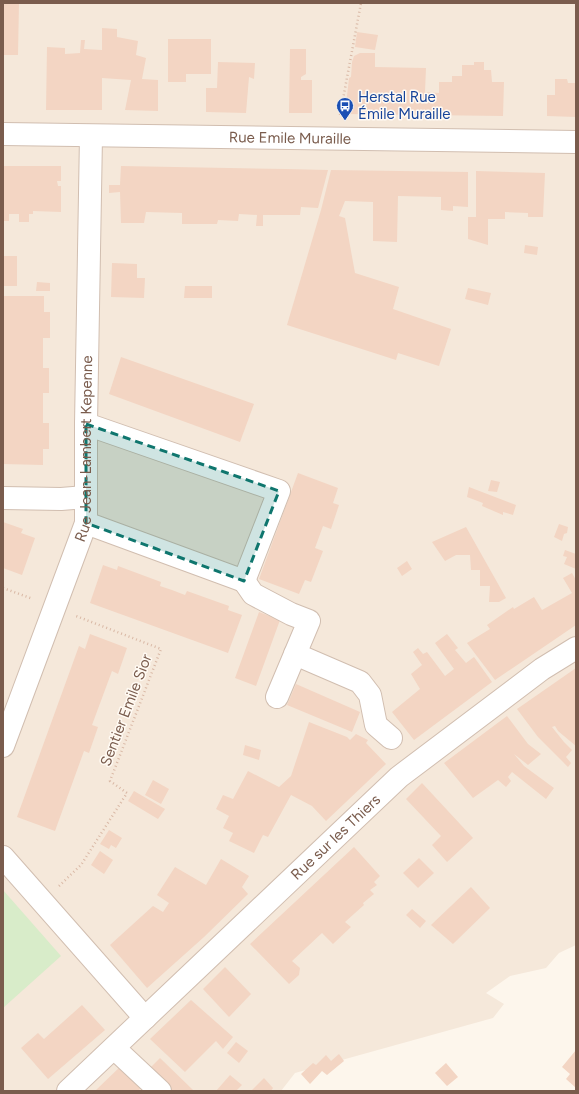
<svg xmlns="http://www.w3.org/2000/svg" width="579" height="1094" viewBox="0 0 579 1094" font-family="Figtree,sans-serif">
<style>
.residential{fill:#f5e8da}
.green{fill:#d8ecc9}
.building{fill:#f3d5c3}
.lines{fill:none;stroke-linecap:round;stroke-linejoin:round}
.minor-casing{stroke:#d1beb0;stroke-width:24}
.path{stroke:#d9b8a5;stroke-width:2.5;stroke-dasharray:1 3;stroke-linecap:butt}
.minor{stroke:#fff;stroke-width:22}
.marked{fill:#0f766e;fill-opacity:0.2;stroke:#0f766e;stroke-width:3;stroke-dasharray:8 5;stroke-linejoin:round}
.labels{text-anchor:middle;stroke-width:3;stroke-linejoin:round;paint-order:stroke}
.transit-label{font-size:15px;fill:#164399;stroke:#fffaf3;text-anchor:start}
.street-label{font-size:15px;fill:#7a5c4d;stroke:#fffaf3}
</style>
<rect width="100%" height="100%" fill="#fdf6ec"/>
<path class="residential" d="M3,3H576V945L559,953L546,968L510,976L486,993L504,1004L493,1018L295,1073L281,1091H3Z"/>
<path class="green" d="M3,890L61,956L3,1008Z"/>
<g class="building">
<path d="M3,3H19L18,55H3Z"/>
<path d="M102,28L117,29V37L138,41L136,55L146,58L142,79L158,80V111L125,110L131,80L102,78V110H46L47,47L65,48V54L80,53L81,40H85L84,49L102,50Z"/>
<path d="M357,32L378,35L375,50L355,47Z"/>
<path d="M168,39H211V74H186V82H168Z"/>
<path d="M290,49H306V74L301,77V80H312V113H289Z"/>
<path d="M360,53H375V67L426,68L425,92L439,93V82H452V76H462V65H474V62H484V70H491L492,82H504L503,116L345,114L349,78L351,77L352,62L354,56Z"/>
<path d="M218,62L255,63L254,79L249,77L246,113L206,112V88H217Z"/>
<path d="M555,79H567L568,83H576V117L547,116V95H555Z"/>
<path d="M3,166H61V181H57L58,186H61V212L33,211V214H29V222H19V214H9V221H3Z"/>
<path d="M121,166L286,169L328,170L318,208L301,207L300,215H263V226H256L257,215L239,214L238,221L218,220L217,224H182V213L146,212L144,223H121L120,192L109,193V185H120Z"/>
<path d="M331,170L468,172V207L453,206V211L441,210V197L398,196L397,242L373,241V202L345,201L339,216L345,218L355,273L399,287L393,309L451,329L439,366L398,353L396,360L287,325L321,210Z"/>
<path d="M476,171L545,173L543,217H528V213L505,212V219H488V245L468,239V217H476Z"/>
<path d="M525,245L538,247L537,255L524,253Z"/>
<rect x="3" y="256" width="14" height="30"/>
<path d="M112,263L137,264V278H145L144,298L111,297Z"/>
<path d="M37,282L50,283V291H36Z"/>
<path d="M185,286H212V298H184Z"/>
<path d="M468,288L491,293L488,305L465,299Z"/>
<path d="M3,296H44V312H50V338H43V368H49V393H43V423H49V449H43V465L3,464Z"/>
<path d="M121,357L254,404L240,442L109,394Z"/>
<path d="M298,473L338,488L333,503L339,505L331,529L323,526L315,548L323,551L311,582L305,580L299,594L259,579Z"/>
<path d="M491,480L500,482L497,492L488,491Z"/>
<path d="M469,487L516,505L513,515L503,512V515L482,506L483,503L467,497Z"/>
<path d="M3,522L23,529L21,533L35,538L22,575L3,568Z"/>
<path d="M559,524L568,527L567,533L564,534L562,541L554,537Z"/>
<path d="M466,527L506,598L499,602H489L490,586H480V570H471L470,555H456L445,561L432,542Z"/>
<path d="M565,550L576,554V569L564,564L567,557L563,556Z"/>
<path d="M407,561L412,569L402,576L397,568Z"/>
<path d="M103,565L117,570L118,566L161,582L160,586L172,590L185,595L187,591L229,606L228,610L242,615L228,653L90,603Z"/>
<path d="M572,573L576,580V625L495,680L467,643L490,629L487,625L513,607L514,609L534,597L542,610L572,593L563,578Z"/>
<path d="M259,612L280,620L256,686L235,678Z"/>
<path d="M90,634L127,648L118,674L112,671L92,725L98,727L89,753L84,751L55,831L17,817L79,646L85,649Z"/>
<path d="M447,634L458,648L455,650L466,663L474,657L492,682L414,740L392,712L420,689L411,674L422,665L413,652L418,648L423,654L427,652L445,676L454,669L435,643Z"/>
<path d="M576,668V746L558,731L555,726L552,727L564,742L572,750L566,757L571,763L568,767L538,737L517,709Z"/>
<path d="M296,684L360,712L352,732L287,705Z"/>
<path d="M507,716L528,744L541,754L528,765L514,754L524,766L554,788L546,799L512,772L508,777L511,781L506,787L498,780L473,798L444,763Z"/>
<path d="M309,722L347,737L350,740L356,734L368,740L366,743L386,764L326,821L312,806L291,795L268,837L263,835L254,853L229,841L233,833L223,828L229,816L216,809L223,795L233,799L248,771L279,787L291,776Z"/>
<path d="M245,745L261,750L259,760L243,755Z"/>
<path d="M153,780L169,789L161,804L145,795Z"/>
<path d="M422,783L473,838L447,862L432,845L441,836L406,799Z"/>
<path d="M134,791L165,809L158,819L128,801Z"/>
<path d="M109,830L122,838L116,848L111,845L109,849L100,844Z"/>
<path d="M354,847L380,876L374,882L377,885L370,890L374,894L363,903L364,905L345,922L351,927L333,944L322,933L292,961L300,968L299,975L289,984L250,944Z"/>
<path d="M100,851L113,860L104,874L91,865Z"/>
<path d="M419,858L434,873L418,888L403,873Z"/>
<path d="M221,859L249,876L242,887L248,894L204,937L147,988L110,945L153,906L163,912L169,903L157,895L175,867L206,885Z"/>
<path d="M471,887L490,908L453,944L431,925Z"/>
<path d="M412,909L426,921L420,928L406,915Z"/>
<path d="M225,967L251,994L229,1017L203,989Z"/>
<path d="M191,1000L233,1037L223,1049L216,1041L185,1072L150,1039Z"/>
<path d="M82,1005L105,1030L48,1079L21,1048L38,1033L44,1039Z"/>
<path d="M236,1042L248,1051L239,1063L227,1053Z"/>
<path d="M576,1050V1088L566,1079L570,1074L562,1067Z"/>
<path d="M339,1054L344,1061L327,1075L322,1071L310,1084L301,1074L313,1063L316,1065L326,1055L331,1061Z"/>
<path d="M160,1058L194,1091H166L146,1072Z"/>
<path d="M446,1063L458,1077L447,1086L435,1073Z"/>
<path d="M123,1064L144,1085L138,1091H95Z"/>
<path d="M230,1075L242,1085L236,1091H216Z"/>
<path d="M264,1078L273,1088L271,1091H251Z"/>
</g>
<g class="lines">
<defs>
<g id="minor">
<path id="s1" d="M3,134L576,142"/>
<path d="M86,424L279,491L244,581L86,523"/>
<path d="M3,498L61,499L86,497"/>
<path d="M244,581L253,594L291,614L309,621L277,697"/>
<path d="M295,654L360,682L370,695L376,725L391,738"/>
<path id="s2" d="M3,746L86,523V424L91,136"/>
<path d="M3,857L145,1018"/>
<path d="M114,1048L160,1091"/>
<path id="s3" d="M68,1091L399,777L542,669L576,648"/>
</g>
</defs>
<use href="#minor" class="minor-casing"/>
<g class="path">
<path d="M340,115L361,3"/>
<path d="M3,588L33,599"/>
<path d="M59,886L81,865L127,793L110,781L161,649L76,616"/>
</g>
<use href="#minor" class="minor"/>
</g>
<path class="marked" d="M86,424L279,491L244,581L86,523Z"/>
<defs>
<symbol id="bus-pin" viewBox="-11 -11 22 30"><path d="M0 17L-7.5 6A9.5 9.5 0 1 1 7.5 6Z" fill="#1a4fb4" stroke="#fffaf3"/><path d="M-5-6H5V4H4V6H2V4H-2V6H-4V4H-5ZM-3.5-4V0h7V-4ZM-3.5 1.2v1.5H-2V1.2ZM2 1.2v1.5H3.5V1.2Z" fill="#fff"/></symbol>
</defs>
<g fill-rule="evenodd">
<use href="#bus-pin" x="335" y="96" width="20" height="27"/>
</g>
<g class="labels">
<g class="transit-label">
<text x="358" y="102">Herstal Rue<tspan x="358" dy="17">Émile Muraille</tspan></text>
</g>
<g class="street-label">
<text dy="5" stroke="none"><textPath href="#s1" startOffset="287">Rue Emile Muraille</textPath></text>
<text dy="5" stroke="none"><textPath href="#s2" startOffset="312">Rue Jean-Lambert Kepenne</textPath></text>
<text transform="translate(126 710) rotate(-69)" y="5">Sentier Emile Sior</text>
<text dy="5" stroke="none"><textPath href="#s3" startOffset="369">Rue sur les Thiers</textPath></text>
</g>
</g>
<rect width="579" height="1094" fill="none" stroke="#7a5c4d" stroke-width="8"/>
</svg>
